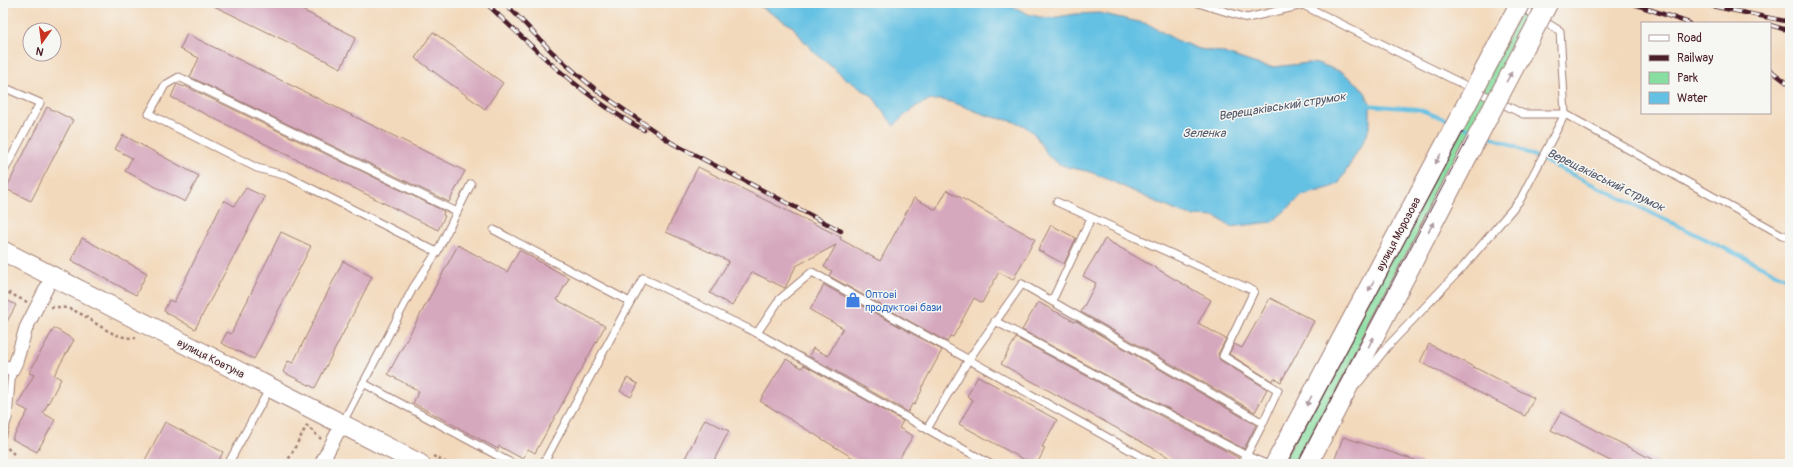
<svg xmlns="http://www.w3.org/2000/svg" width="1793" height="467" viewBox="0 0 1793 467" font-family="Pangolin,sans-serif">
<style>
.green{fill:#88dea1;stroke:#697e66}
.water{fill:#65c1e3;stroke:#587087}
.lines{fill:none;stroke-linecap:round;stroke-linejoin:round}
.stream{stroke:#65c1e3;stroke-width:4}
.building{fill:#d6a8bd}
.lane-casing{stroke:#9e7c73;stroke-width:9}
.street-casing{stroke:#9e7c73;stroke-width:15}
.secondary-casing{stroke:#9e7c73;stroke-width:21}
.path{stroke:#9e7c73;stroke-width:2.5;stroke-dasharray:3 3;stroke-linecap:butt}
.lane{stroke:#fff;stroke-width:7}
.street{stroke:#fff;stroke-width:13}
.secondary{stroke:#fff;stroke-width:19}
.tram{stroke:#4a1f2b;stroke-width:1}
.rail-casing{stroke:#4a1f2b;stroke-width:4.5}
.rail{stroke:#f6f6f2;stroke-width:3;stroke-dasharray:9;stroke-linecap:butt}
.secondary-bridge-casing{stroke:#9e7c73;stroke-width:21;stroke-linecap:butt}
.secondary-bridge{stroke:#fff;stroke-width:19}
.oneway{fill:#ae9aa0}
.labels{text-anchor:middle;stroke-width:3;stroke-linejoin:round;paint-order:stroke}
.street-label{font-size:11px;fill:#4a1f2b;stroke:#f6f6f2}
.shop-label{font-size:11px;fill:#366cbe;stroke:#f6f6f2;text-anchor:start}
.water-label{font-size:12px;font-style:italic;fill:#53586b;stroke:#f6f6f2}
</style>
<rect width="100%" height="100%" fill="#f6f6f2"/>
<filter id="ink" filterUnits="userSpaceOnUse"><feTurbulence type="fractalNoise" baseFrequency=".025" numOctaves="2"/><feDisplacementMap in="SourceGraphic" scale="8" xChannelSelector="R" yChannelSelector="G"/><feConvolveMatrix kernelMatrix="1 2 1 2 8 2 1 2 1" color-interpolation-filters="sRGB"/></filter>
<filter id="wash" filterUnits="userSpaceOnUse"><feTurbulence type="fractalNoise" baseFrequency=".012" numOctaves="4" result="noise"/><feDisplacementMap in="SourceGraphic" scale="16" xChannelSelector="R" yChannelSelector="G"/><feGaussianBlur stdDeviation="0.9" result="paint"/><feColorMatrix in="noise" values="0 0 0 0 0 0 0 0 0 0 0 0 0 0 0 0 0 1.4 0 .05"/><feComposite in="paint" operator="in"/></filter>
<g filter="url(#wash)">
<rect width="100%" height="100%" fill="#f3d9bb"/>
<path class="green" d="M1526,3H1544L1303,464H1282Z"/>
<path class="water" d="M755,3H1006L1028,14L1040,17L1051,18L1075,14L1099,13L1148,24L1176,40L1199,49L1221,52L1260,65L1273,67L1309,63L1320,64L1342,72L1359,85L1366,94L1370,104V123L1367,135L1339,183L1332,187L1302,196L1272,222L1230,227L1217,217L1192,216L1179,212C1150,200 1122,185 1093,173C1082,169 1068,169 1058,163C1043,156 1041,138 1029,129C1017,120 1003,120 989,116C945,101 932,85 894,126L872,96L845,78L815,53L803,40L793,27Z"/>
<g class="lines">
<g class="stream">
<path d="M1365,105L1418,109L1452,122"/>
<path d="M1460,125L1474,131"/>
<path d="M1484,134L1505,142L1790,280"/>
</g>
</g>
<g id="blocks">
<g class="building">
<path d="M208,3H288L356,37L341,68Z"/>
<path d="M433,32L503,83L485,109L415,58Z"/>
<path d="M187,34L465,171L449,202L190,77L199,58L180,49Z"/>
<path d="M177,84L184,87L185,86L444,211L443,215L445,216L438,230L171,97Z"/>
<path d="M47,107L73,120L31,201L6,189Z"/>
<path d="M123,135L199,176L185,202L125,171L132,158L115,149Z"/>
<path d="M698,167L841,237L840,239L880,261L914,198L936,210L947,190L1035,239L1013,280L999,272L982,303L974,298L953,337L950,336L947,342L829,276L832,271L824,267L836,245L796,266L785,288L752,272L732,306L710,293L729,261L666,232Z"/>
<path d="M246,188L265,197L195,329L164,311L169,300L174,302L224,200L234,206Z"/>
<path d="M1051,225L1076,238L1064,264L1038,250Z"/>
<path d="M281,232L311,246L254,359L221,343L227,332L231,334Z"/>
<path d="M82,238L147,273L136,295L71,260Z"/>
<path d="M1105,239L1211,300L1198,323L1226,339L1218,354L1220,360L1267,389L1255,412L1081,312L1096,283L1083,276Z"/>
<path d="M458,245L507,272L519,250L569,278L557,300L605,326L535,453L528,449L523,459L499,446L498,449L413,403L419,391L388,374Z"/>
<path d="M343,261L372,277L315,388L283,372L288,361L293,363Z"/>
<path d="M824,285L942,350L921,389L922,390L914,405L912,404L908,412L809,356L813,348L828,356L843,328L810,310Z"/>
<path d="M3,298L16,305L3,329Z"/>
<path d="M1270,298L1314,321L1281,382L1274,378L1272,381L1229,354L1234,344L1242,348Z"/>
<path d="M1038,302L1075,322L1076,321L1256,425L1244,449L1022,330Z"/>
<path d="M54,328L74,340L54,375L61,379L43,413L55,420L37,452L12,439L28,411L17,405L34,375L29,373Z"/>
<path d="M1016,338L1239,458L1236,464H1181L1001,364Z"/>
<path d="M1429,344L1534,398L1525,416L1420,362Z"/>
<path d="M786,359L802,368L804,365L903,421L899,428L913,436L896,464H863L760,401Z"/>
<path d="M978,376L1057,420L1042,447L1045,448L1037,464H1032L959,424L973,400L967,396Z"/>
<path d="M627,378L638,384L631,397L620,391Z"/>
<path d="M1561,412L1661,464H1616L1551,430Z"/>
<path d="M705,419L729,431L712,464H682Z"/>
<path d="M165,422L223,452L217,464H143Z"/>
<path d="M1343,437L1421,462V464H1333Z"/>
</g>
</g>
</g>
<g filter="url(#ink)">
<use href="#blocks" fill-opacity="0" stroke="#9e7c73" stroke-width="1"/>
<g class="lines">
<defs>
<g id="lane">
<path d="M1198,3L1247,18L1303,5L1523,114H1565L1782,235L1790,237"/>
<path d="M3,87L40,103L3,173"/>
<path d="M1057,202L1254,291L1223,356L1278,390L1263,423"/>
<path d="M494,230L630,302"/>
<path d="M437,252L287,176L257,168L149,114L165,85L179,77L457,212"/>
<path d="M1052,301L1091,218"/>
<path d="M995,321L1247,456L1266,464"/>
<path d="M757,333L780,299L812,272L1155,464"/>
<path d="M1359,382L1387,347L1463,267L1520,200L1565,114L1560,31L1520,6"/>
<path d="M363,383L513,464"/>
<path d="M8,418L12,370"/>
<path d="M342,424L413,288L437,252L471,184"/>
<path d="M927,429L990,464"/>
<path d="M3,434L8,418H4"/>
<path d="M228,464L270,388"/>
<path d="M543,464L643,278L757,333L927,429L969,359L1022,284L1263,423L1242,464"/>
</g>
<g id="street">
<path d="M3,366L12,370L16,362L26,328L52,277"/>
<path d="M321,464L342,424"/>
</g>
<g id="secondary">
<path d="M3,251L420,464"/>
<path d="M1275,464L1456,124"/>
<path d="M1308,464L1478,136"/>
</g>
</defs>
<use href="#lane" class="lane-casing"/>
<use href="#street" class="street-casing"/>
<use href="#secondary" class="secondary-casing"/>
<g class="path">
<path d="M3,290L27,302"/>
<path d="M51,307C57,307 63,307 70,309C93,317 108,339 136,338"/>
<path d="M306,425L321,439"/>
<path d="M3,444L14,454"/>
<path d="M433,456L449,464"/>
<path d="M286,464L307,425"/>
</g>
<use href="#lane" class="lane"/>
<use href="#street" class="street"/>
<use href="#secondary" class="secondary"/>
<g class="tram">
<path d="M1287,464L1531,3"/>
<path d="M1297,464L1539,3"/>
</g>
<defs>
<g id="rail">
<path d="M486,3C535,50 584,98 644,130"/>
<path d="M505,3L552,52L577,74L600,93L672,143L841,231"/>
<path d="M1631,3L1689,23"/>
<path d="M1697,3L1790,22"/>
<path d="M1770,25L1790,31"/>
<path d="M1770,70L1790,85"/>
</g>
</defs>
<use href="#rail" class="rail-casing"/>
<use href="#rail" class="rail"/>
<defs>
<g id="secondary-bridge">
<path d="M1456,124L1520,3"/>
<path d="M1478,136L1548,3"/>
</g>
</defs>
<use href="#secondary-bridge" class="secondary-bridge-casing"/>
<use href="#secondary-bridge" class="secondary-bridge"/>
</g>
<defs><path id="oneway-solid" d="M-6-.8H1V-3.2L6.5 0L1 3.2V.8H-6Z"/></defs>
<g class="oneway">
<use href="#oneway-solid" transform="translate(1509 77) rotate(-62)"/>
<use href="#oneway-solid" transform="translate(1438 159) rotate(118)"/>
<use href="#oneway-solid" transform="translate(1431 227) rotate(-63)"/>
<use href="#oneway-solid" transform="translate(1371 286) rotate(118)"/>
<use href="#oneway-solid" transform="translate(1371 342) rotate(-63)"/>
<use href="#oneway-solid" transform="translate(1309 401) rotate(118)"/>
</g>
</g>
<defs>
<symbol id="shop-bare" viewBox="-9 -9 18 18"><path d="M-5-2.5h2.3a2.7 3.5 0 0 1 5.4 0H5L5.5 6h-11ZM-1.5-2.5h3a1.5 2.3 0 0 0-3 0Z" fill="#3f7fe0" stroke="#f6f6f2" stroke-width="2.5" paint-order="stroke"/></symbol>
</defs>
<g fill-rule="evenodd">
<use href="#shop-bare" x="842" y="289" width="22" height="22"/>
</g>
<g class="labels">
<g class="street-label">
<text transform="translate(1398 234) rotate(-62)" y="4">вулиця Морозова</text>
<text transform="translate(211 358) rotate(27)" y="4">вулиця Ковтуна</text>
</g>
<g class="shop-label">
<text x="865" y="298">Оптові<tspan x="865" dy="13">продуктові бази</tspan></text>
</g>
<g class="water-label">
<text transform="translate(1282 106) rotate(-9)" y="4">Верещаківський струмок</text>
<text x="1204" y="137">Зеленка</text>
<text transform="translate(1606 180) rotate(26)" y="4">Верещаківський струмок</text>
</g>
</g>
<rect width="1793" height="467" fill="none" stroke="#f6f6f2" stroke-width="16"/>
<rect x="1641" y="22" width="130" height="92" fill="#f6f6f2" stroke="#b1a0a2"/>
<rect x="1649" y="35" width="20" height="6" fill="#ffffff" stroke="#b1a0a2"/>
<text x="1677" y="42" font-size="12" fill="#4a1f2b">Road</text>
<rect x="1649" y="55" width="20" height="6" fill="#4a1f2b" stroke="#b1a0a2"/>
<text x="1677" y="62" font-size="12" fill="#4a1f2b">Railway</text>
<rect x="1649" y="72" width="20" height="12" fill="#88dea1" stroke="#b1a0a2"/>
<text x="1677" y="82" font-size="12" fill="#4a1f2b">Park</text>
<rect x="1649" y="92" width="20" height="12" fill="#65c1e3" stroke="#b1a0a2"/>
<text x="1677" y="102" font-size="12" fill="#4a1f2b">Water</text>
<g transform="translate(42 42) rotate(194)"><circle r="19" fill="#f6f6f2" stroke="#b1a0a2"/>
<path d="M0-3L7 15L0 10L-7 15Z" fill="#c8321e"/>
<text y="-6" font-size="11" font-weight="bold" text-anchor="middle" fill="#4a1f2b">N</text>
</g>
</svg>
